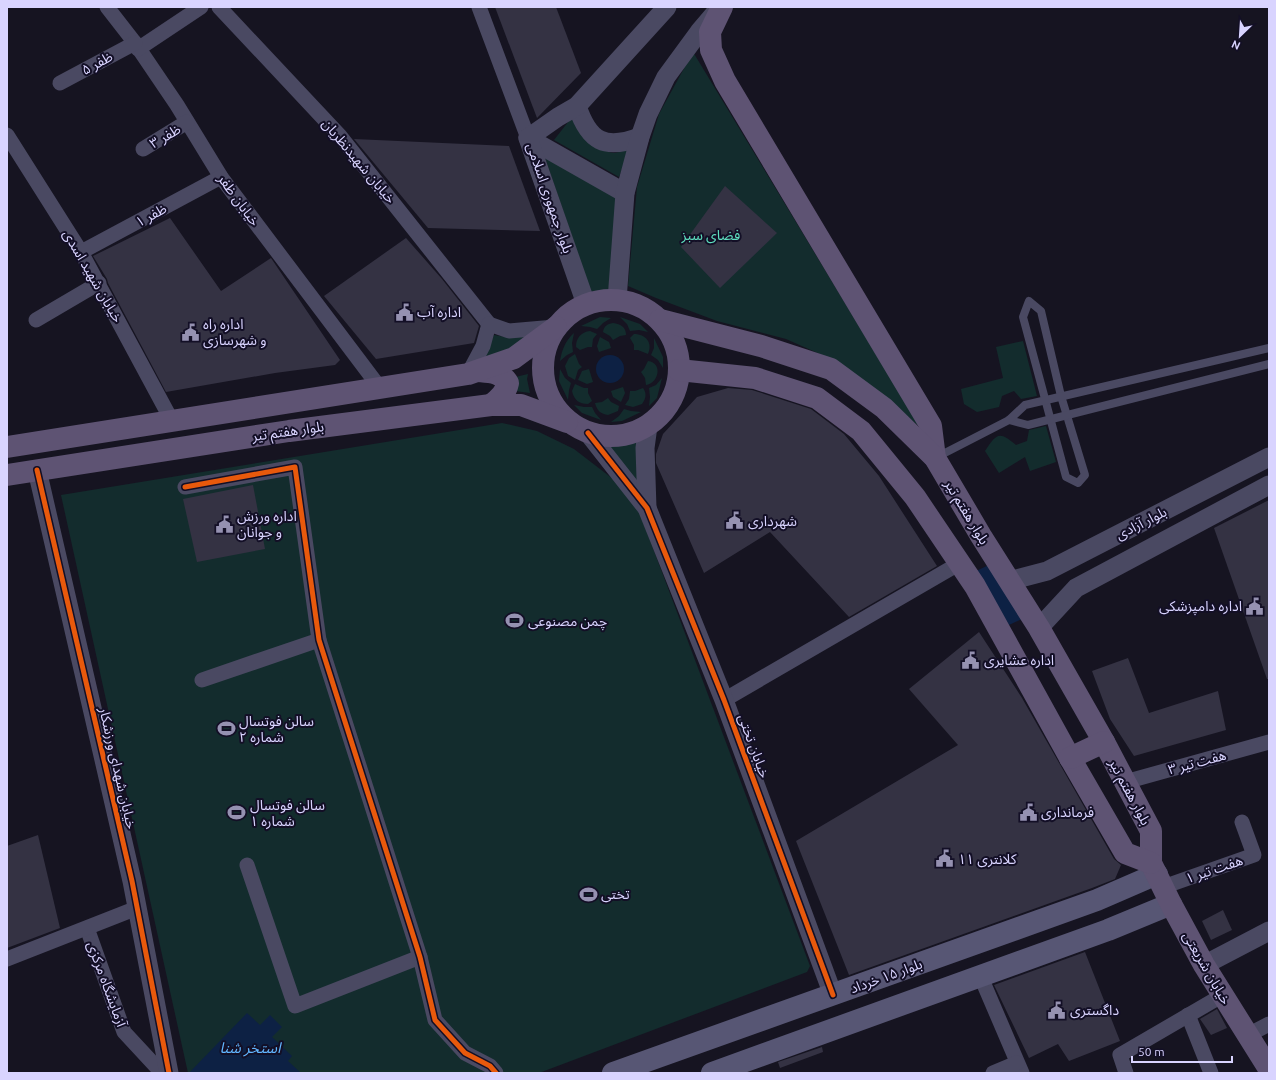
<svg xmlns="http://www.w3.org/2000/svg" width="1276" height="1080" viewBox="0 0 1276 1080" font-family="Ubuntu,'Noto Sans Arabic',sans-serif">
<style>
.green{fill:#132c2d}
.water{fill:#0d2144}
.building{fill:#343243}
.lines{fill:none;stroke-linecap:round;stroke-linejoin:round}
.service{stroke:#4a4962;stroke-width:8}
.minor{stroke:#4a4962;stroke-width:15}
.tertiary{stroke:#4a4962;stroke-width:19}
.secondary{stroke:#575674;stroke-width:22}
.primary{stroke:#5e5373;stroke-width:22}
.cycleway-casing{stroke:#130f26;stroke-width:8}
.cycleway{stroke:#e8590c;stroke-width:5}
.labels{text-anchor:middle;stroke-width:4;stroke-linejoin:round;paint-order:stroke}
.street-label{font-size:14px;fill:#d9d4ff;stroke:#130f26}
.park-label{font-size:14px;fill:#5fe0c0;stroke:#130f26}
.poi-label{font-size:14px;fill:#d9d4ff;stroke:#130f26;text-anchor:start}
.water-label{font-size:15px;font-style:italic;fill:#62b6ff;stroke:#130f26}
</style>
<rect width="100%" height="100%" fill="#161421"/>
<g class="green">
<path d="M693,52L920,427L829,358L786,339L717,321L656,298L628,286L637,187L659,114Z"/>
<path d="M572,117C582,129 597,151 614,153C619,153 626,149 631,146L619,177L554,140Z"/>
<path d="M544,155L621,193L608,294L592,295Z"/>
<path d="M600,317L611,318L603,323L597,329L590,327L581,326Z"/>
<path d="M620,317L640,324L648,332L639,330L630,331L627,324Z"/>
<path d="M613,323C621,324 626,327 626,335L620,336L613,340L610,336L603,332C604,326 607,324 613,323Z"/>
<path d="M590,331L597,334L593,339L592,347H588L580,350L576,347C576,338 581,332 590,331Z"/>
<path d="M537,332L481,366L494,335L506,337Z"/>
<path d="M574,333L572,343L573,352L567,355L560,361C562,350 565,341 574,333Z"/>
<path d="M634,334C646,334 653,343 648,354L638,350H634V345L630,338Z"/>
<path d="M600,337L609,342L611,348L599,352L597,346Z"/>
<path d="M654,338L663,357V368L658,360L651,355L654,348Z"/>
<path d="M1023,341L1037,396L1021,399L1014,391L1002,396L999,407L977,412L964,404L961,389L1003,378L996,347Z"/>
<path d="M575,354L579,364L582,367L578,370L575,380L568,376L565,366L569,358Z"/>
<path d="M648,361C663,363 659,383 646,385L645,378L641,372L644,369Z"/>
<path d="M560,369L565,378L571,383L569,390L568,400L559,381Z"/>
<path d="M589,369L593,382L587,384L578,380L582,371Z"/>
<path d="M528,374L527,379L530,393L515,391L511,378Z"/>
<path d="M662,378L657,398L649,406L650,397L649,388L656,385Z"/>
<path d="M575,384L584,388H588V393L592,401L588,404C579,404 574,400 572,391Z"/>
<path d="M623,387L625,393L621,402L613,397L611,391Z"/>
<path d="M643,388C647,393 646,399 642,404L633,407L625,405L629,399L630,391H635Z"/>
<path d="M608,398L611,402L619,406L618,411L608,415C601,414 597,411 595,403L602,402Z"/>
<path d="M574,405L584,407H592L595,413L601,420L582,413Z"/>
<path d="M624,409L631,411L641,412L622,421L611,422L619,416Z"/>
<path d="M502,423L537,431L574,449L613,479L639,511L810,966L807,972L539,1073H188L61,495Z"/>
<path d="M1046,426L1056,462L1030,471L1025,457L999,473L985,451C997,433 999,431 1016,445L1027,441L1029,430Z"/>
<path d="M646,430L644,502L593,436C615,441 625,439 646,430Z"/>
</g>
<g class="water">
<circle cx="610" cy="369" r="14"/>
<path d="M991,564L1024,618L1009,625L976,571Z"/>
<path d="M247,1013L260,1025L270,1015L282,1027L272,1037L292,1056L288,1061L301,1073H189Z"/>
</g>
<g class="building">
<path d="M495,7H556L581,73L537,118Z"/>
<path d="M354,139L509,146L540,231L428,228Z"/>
<path d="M725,186L777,233L720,288L681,247Z"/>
<path d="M170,218L221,291L271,258L340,360L335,365L275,373L166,392L108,283L107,279L93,256Z"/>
<path d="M406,238L442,279L479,326L474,343L376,359L324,296Z"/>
<path d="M728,388L752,390L811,409L844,434L879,476L937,566L849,617L770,532L704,573L656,463V454L663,434L697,397Z"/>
<path d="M253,485L265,549L197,562L183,499Z"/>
<path d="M1269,500V679H1267L1214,528Z"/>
<path d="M979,632L1022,698L1114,859L1121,865L1115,879L1092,888L849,975L796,841L958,745L909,689Z"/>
<path d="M1128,658L1149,713L1218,691L1226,730L1134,756L1110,719L1092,671Z"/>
<path d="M38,835L60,928L7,948V846Z"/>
<path d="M1223,910L1232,930L1211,940L1202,921Z"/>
<path d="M1085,952L1120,1041L1069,1061L1058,1044L1029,1058L994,985Z"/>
<path d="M1217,1009L1227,1028L1211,1035L1200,1019Z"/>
<path d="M822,1047L823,1052L780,1068L778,1062Z"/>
</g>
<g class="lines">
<g class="service">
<path d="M1029,301L1041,311L1061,396L1085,475L1078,483L1066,477L1023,317Z"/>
<path d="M1009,420L1028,425L1269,364"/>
<path d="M937,457L1009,420L1025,405L1269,348"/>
</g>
<g class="minor">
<path d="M107,7L135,43L177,105L221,177L380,388"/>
<path d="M219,7L340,136L489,324"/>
<path d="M479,7L528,138"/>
<path d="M138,49L201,7"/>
<path d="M60,83L135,43"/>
<path d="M7,135L81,252L172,421"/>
<path d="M143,149L187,122"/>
<path d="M81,252L221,177"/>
<path d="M36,320L99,283"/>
<path d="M468,374L483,346L489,324L509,331L555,327"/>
<path d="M185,487L295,467L319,640L420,957L435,1020L465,1053L490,1066L496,1073"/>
<path d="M202,680L319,640"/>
<path d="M724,700L960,563"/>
<path d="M1125,782L1269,742"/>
<path d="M247,865L295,1006L420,957"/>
<path d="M1163,887L1254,855L1242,822"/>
<path d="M87,928L124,1032L162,1073"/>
<path d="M7,959L137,908"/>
<path d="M980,975L1022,1073"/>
<path d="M1188,1015L1211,1073"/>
<path d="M1248,1035L1269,1024"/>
<path d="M993,1073L1017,1063"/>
<path d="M1126,1073L1120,1055L1223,995"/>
</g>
<g class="tertiary">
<path d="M577,106C589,142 605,150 640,137"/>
<path d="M528,138L625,193"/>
<path d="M617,300L625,193L640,137L648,114L666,77L699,32L716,12"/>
<path d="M586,304L528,138L558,117L577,106L667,7"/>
<path d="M588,433L647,508L724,700L833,995"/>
<path d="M37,470L132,881L169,1073"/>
<path d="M647,508L645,448L648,426"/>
<path d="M1009,581L1047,571L1269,457"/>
<path d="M1039,628L1076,588L1269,485"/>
<path d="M1204,965L1269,931"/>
</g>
<g class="secondary">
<path d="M613,1073L1097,900L1157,874"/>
<path d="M712,1073L1108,930L1171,904"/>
</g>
<g class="primary">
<path d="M722,7L710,32L711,50L725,81L931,426L935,458"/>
<circle cx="611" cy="368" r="68"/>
<path d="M660,320L761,346L831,369L884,408L935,458L981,536L1039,628L1104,742L1151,831V863L1171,904L1204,965L1269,1069"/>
<path d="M679,370L755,378L817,398L861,431L915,497L975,586L1070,758L1125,853L1151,863"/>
<path d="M478,371C489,372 502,372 508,383C506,393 499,399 491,405"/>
<path d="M7,447L468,374L514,358L556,327"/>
<path d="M7,475L289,431L491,405H521L567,422"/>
<path d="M1070,758L1104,742"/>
</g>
<defs>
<g id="cycleway">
<path d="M588,433L647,508L724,700L833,995"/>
<path d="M37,470L132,881L169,1073"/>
<path d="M185,487L295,467L319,640L420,957L435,1020L465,1053L490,1066L496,1073"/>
</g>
</defs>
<use href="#cycleway" class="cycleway-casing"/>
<use href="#cycleway" class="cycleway"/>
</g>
<defs>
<symbol id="civic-bare" viewBox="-9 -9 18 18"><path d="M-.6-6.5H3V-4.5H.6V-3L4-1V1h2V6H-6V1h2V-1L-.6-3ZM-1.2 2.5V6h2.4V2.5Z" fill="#9591b1" stroke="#130f26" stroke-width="2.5" paint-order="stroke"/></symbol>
<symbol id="stadium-bare" viewBox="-9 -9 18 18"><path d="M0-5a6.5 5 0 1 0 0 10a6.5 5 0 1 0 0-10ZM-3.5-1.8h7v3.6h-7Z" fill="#9591b1" stroke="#130f26" stroke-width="2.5" paint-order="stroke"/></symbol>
</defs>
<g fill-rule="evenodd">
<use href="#civic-bare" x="392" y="300" width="25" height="25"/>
<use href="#civic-bare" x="178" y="320" width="25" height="25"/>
<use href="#civic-bare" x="722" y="508" width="25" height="25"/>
<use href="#civic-bare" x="212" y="512" width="25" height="25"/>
<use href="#civic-bare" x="1242" y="594" width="25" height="25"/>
<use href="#stadium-bare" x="502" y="608" width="25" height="25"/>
<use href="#civic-bare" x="958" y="648" width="25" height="25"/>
<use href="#stadium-bare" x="214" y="716" width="25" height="25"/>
<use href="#civic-bare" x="1016" y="800" width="25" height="25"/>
<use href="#stadium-bare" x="224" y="800" width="25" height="25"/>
<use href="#civic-bare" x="932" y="846" width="25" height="25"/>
<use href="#stadium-bare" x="576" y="882" width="25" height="25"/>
<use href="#civic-bare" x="1044" y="998" width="25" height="25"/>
</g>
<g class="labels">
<g class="street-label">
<text transform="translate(97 63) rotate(-28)" y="5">ظفر ۵</text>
<text transform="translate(165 136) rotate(-31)" y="5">ظفر ۳</text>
<text transform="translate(359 161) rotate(50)" y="5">خیابان شهیدنظریان</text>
<text transform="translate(550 198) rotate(71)" y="5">بلوار جمهوری اسلامی</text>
<text transform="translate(239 200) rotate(54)" y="5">خیابان ظفر</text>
<text transform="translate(151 215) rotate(-28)" y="5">ظفر ۱</text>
<text transform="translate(93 276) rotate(60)" y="5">خیابان شهید اسدی</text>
<text transform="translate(288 431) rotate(-8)" y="5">بلوار هفتم تیر</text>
<text transform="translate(967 512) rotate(59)" y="5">بلوار هفتم تیر</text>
<text transform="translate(1141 523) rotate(-27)" y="5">بلوار آزادی</text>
<text transform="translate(754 746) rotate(70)" y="5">خیابان تختی</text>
<text transform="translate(1197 762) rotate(-15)" y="5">هفت تیر ۳</text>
<text transform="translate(118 768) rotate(77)" y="5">خیابان شهدای ورزشکار</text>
<text transform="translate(1130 792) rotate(62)" y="5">بلوار هفتم تیر</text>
<text transform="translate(1214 869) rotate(-19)" y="5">هفت تیر ۱</text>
<text transform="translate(1207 968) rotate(60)" y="5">خیابان شریعتی</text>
<text transform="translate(886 976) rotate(-20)" y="5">بلوار ۱۵ خرداد</text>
<text transform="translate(107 984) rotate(70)" y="5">آزمایشگاه مرکزی</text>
</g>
<g class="park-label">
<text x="711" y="240">فضای سبز</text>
</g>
<g class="poi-label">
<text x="417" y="317">اداره آب</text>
<text x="203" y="329">اداره راه<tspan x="203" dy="16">و شهرسازی</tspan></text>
<text x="237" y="521">اداره ورزش<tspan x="237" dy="16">و جوانان</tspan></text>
<text x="748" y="526">شهرداری</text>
<text x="1242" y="611" text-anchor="end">اداره دامپزشکی</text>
<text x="528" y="626">چمن مصنوعی</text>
<text x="984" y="665">اداره عشایری</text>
<text x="239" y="726">سالن فوتسال<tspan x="239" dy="16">شماره ۲</tspan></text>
<text x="250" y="810">سالن فوتسال<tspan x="250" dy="16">شماره ۱</tspan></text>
<text x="1041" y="817">فرمانداری</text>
<text x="958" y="864">کلانتری ۱۱</text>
<text x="601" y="899">تختی</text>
<text x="1070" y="1015">داگستری</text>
</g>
<g class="water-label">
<text x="250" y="1053">استخر شنا</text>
</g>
</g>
<rect width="1276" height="1080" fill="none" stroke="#d9d4ff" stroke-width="16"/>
<g transform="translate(1240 36) rotate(205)" stroke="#130f26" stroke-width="3" paint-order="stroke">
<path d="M0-3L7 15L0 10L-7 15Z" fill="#d9d4ff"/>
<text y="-6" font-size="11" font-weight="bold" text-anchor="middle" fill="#d9d4ff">N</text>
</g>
<path d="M1132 1056v6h100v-6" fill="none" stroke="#d9d4ff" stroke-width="2"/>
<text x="1138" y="1056" font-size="12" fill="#d9d4ff" stroke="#130f26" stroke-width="3" paint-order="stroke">50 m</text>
</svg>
